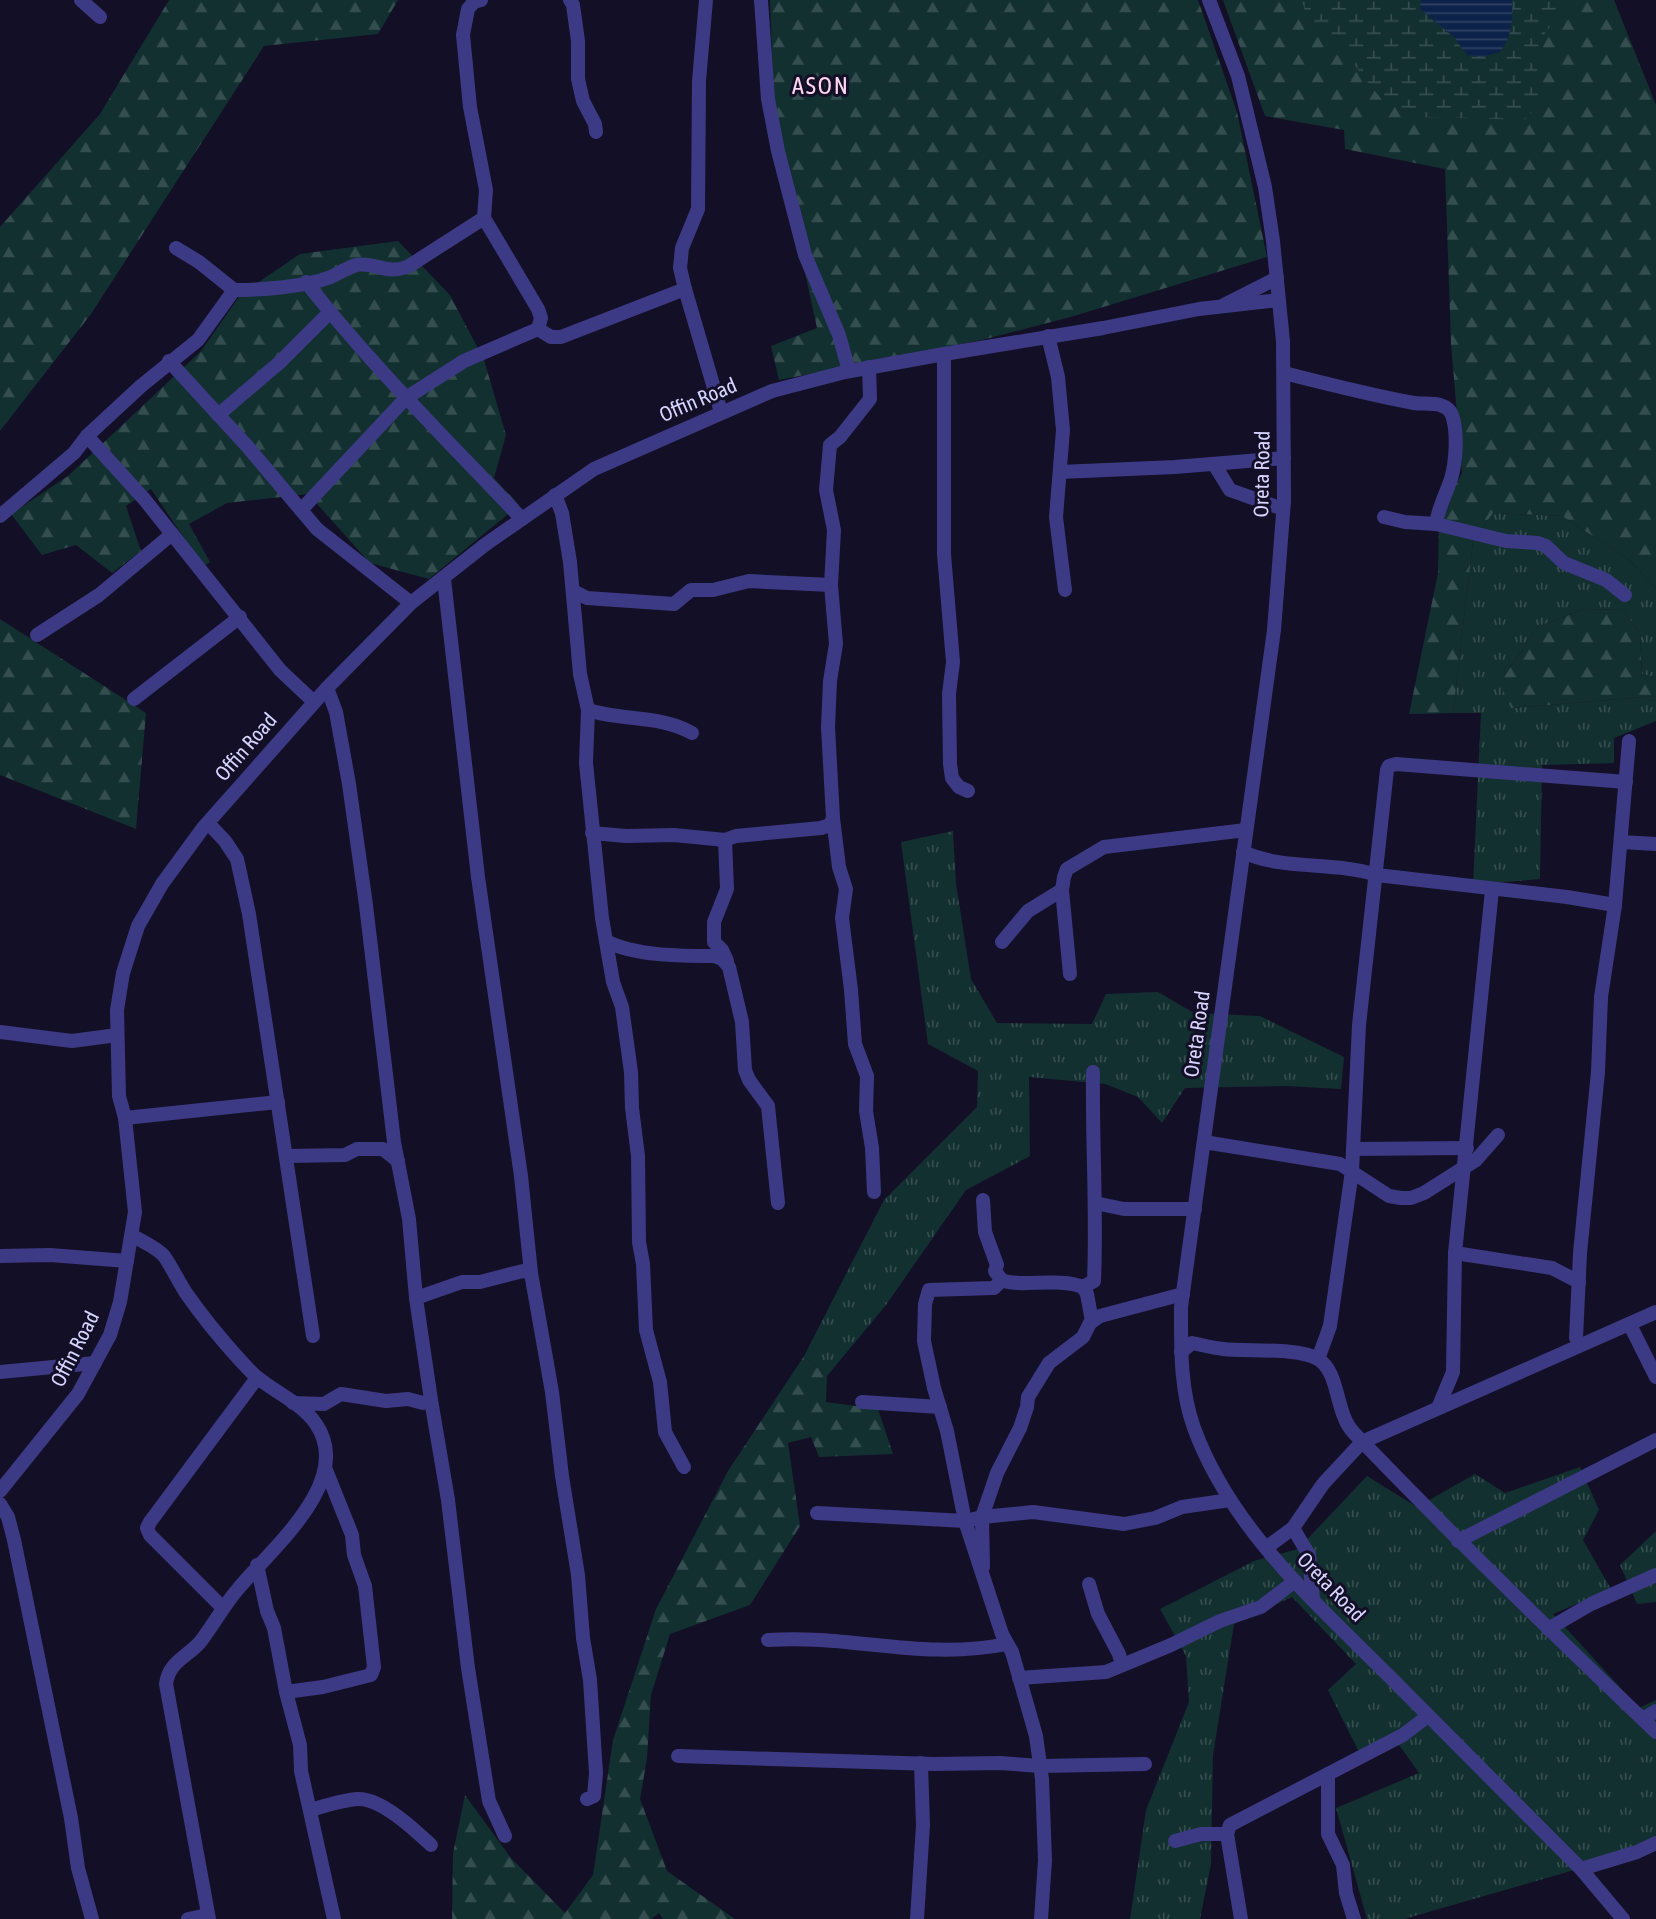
<svg xmlns="http://www.w3.org/2000/svg" width="1656" height="1919" viewBox="0 0 1656 1919" font-family="'Asap Condensed',sans-serif">
<style>
.grass{fill:url(#grass-tufts)}
.forest{fill:url(#forest-firs)}
.wetland{fill:url(#wetland-marsh)}
.water{fill:url(#water-rules)}
.lines{fill:none;stroke-linecap:round;stroke-linejoin:round}
.minor{stroke:#3d3a85;stroke-width:14}
.labels{text-anchor:middle;stroke-width:6;stroke-linejoin:round;paint-order:stroke}
.street-label{font-size:21px;fill:#d9d4ff;stroke:#130f26}
.quarter-label{font-size:24px;letter-spacing:2px;fill:#ffd6f0;stroke:#130f26}
</style>
<defs>
<pattern id="grass-tufts" width="24" height="20" patternUnits="userSpaceOnUse" patternTransform="scale(1.75)"><rect width="24" height="20" fill="#12302f"/><path d="M3 7l-1-3M5 7V3M7 7l1-3M15 17l-1-3M17 17v-4M19 17l1-3" fill="none" stroke="#344d4e"/></pattern>
<pattern id="forest-firs" width="22" height="20" patternUnits="userSpaceOnUse" patternTransform="scale(1.75)"><rect width="22" height="20" fill="#12302f"/><path d="M5 1l3.5 6h-7zM16 11l3.5 6h-7z" fill="#344d4e"/></pattern>
<pattern id="wetland-marsh" width="20" height="14" patternUnits="userSpaceOnUse" patternTransform="scale(1.75)"><rect width="20" height="14" fill="#12302f"/><path d="M1 5h8M5 5V1M11 12h8M15 12V8" fill="none" stroke="#344d4e"/></pattern>
<pattern id="water-rules" width="6" height="5" patternUnits="userSpaceOnUse" patternTransform="scale(1.75)"><rect width="6" height="5" fill="#0c2248"/><path d="M0 2.5h6" fill="none" stroke="#2f4163"/></pattern>
</defs>
<rect width="100%" height="100%" fill="#130f26"/>
<g class="grass">
<path d="M1493,513L1562,516L1628,559L1656,588V678L1642,674L1640,634L1623,610L1584,609L1537,627L1504,677L1512,708L1656,696V721L1614,738V763L1542,765L1540,879L1473,885L1481,713H1453L1473,541Z"/>
<path d="M953,831L956,884L971,979L997,1023L1092,1024L1106,994L1158,992L1194,1013L1260,1016L1344,1057L1341,1089L1287,1086L1185,1088L1162,1123L1138,1097L1105,1084L1029,1077L1030,1156L966,1190L886,1305L827,1376L804,1356L884,1200L977,1107L978,1071L928,1044L901,842Z"/>
<path d="M1580,1467L1599,1510L1583,1540L1611,1589L1553,1614L1639,1708L1656,1700V1836L1616,1858L1404,1919H1367L1336,1808L1419,1773L1392,1735L1359,1752L1328,1690L1356,1664L1292,1597L1234,1624L1213,1755L1211,1864L1200,1919H1130L1146,1810L1189,1702L1186,1656L1160,1609L1254,1561L1298,1549L1367,1476L1417,1507L1475,1474L1505,1493Z"/>
<path d="M1656,1531V1602L1637,1604L1620,1565Z"/>
</g>
<g class="forest">
<path d="M169,0H398L378,34L264,46L91,314L0,431V227L100,114Z"/>
<path d="M770,0H1198L1237,112L1267,257L1074,316L982,340L779,380L771,346L817,328L775,136Z"/>
<path d="M1223,0H1614L1656,105V588L1628,559L1562,516L1493,513L1473,541L1453,713L1409,714L1438,573L1439,519L1462,473L1451,344L1445,169L1345,149L1344,130L1265,116Z"/>
<path d="M398,241L450,295L484,360L506,435L494,478L519,505L429,579L370,563L308,494L227,503L189,524L210,562L206,565L194,553L151,489L126,506L141,551L112,573L76,545L42,555L11,514L68,476L201,351L241,294L300,254Z"/>
<path d="M1584,609L1623,610L1640,634L1642,674L1656,678V696L1511,708L1503,690L1504,677L1537,627Z"/>
<path d="M0,619L146,713L136,829L0,775Z"/>
<path d="M804,1356L827,1376L826,1402L878,1409L893,1454L819,1457L811,1437L788,1443L800,1526L750,1605L670,1634L651,1695L647,1758L640,1799L667,1871L735,1919H663L659,1913L651,1919H452L453,1853L465,1795L511,1858L565,1913L593,1875L613,1740L656,1609L728,1471Z"/>
</g>
<path class="wetland" d="M1302,0H1421L1420,9L1454,37L1466,55L1513,16L1512,0H1555C1564,23 1549,22 1542,39C1535,59 1538,84 1538,105L1524,120L1425,117L1383,101L1351,61L1309,26Z"/>
<path class="water" d="M1421,0H1512C1513,20 1512,36 1500,52L1482,57L1467,55L1454,37L1420,9Z"/>
<g class="lines">
<g class="minor">
<path d="M81,0L100,17"/>
<path d="M570,0L573,5L578,41V79L583,101L595,124L596,132"/>
<path d="M706,0L699,81L698,209L682,248L680,268L685,289L721,412"/>
<path d="M761,0L768,99L778,151L805,255L839,335L849,371"/>
<path d="M1209,0L1238,76L1265,187L1273,241L1283,341L1284,501L1274,630L1181,1307C1181,1348 1180,1389 1194,1428C1231,1529 1316,1603 1390,1677C1453,1741 1517,1805 1581,1869L1623,1919"/>
<path d="M176,248L199,262L234,290C262,290 304,287 331,277C339,273 347,268 356,265C375,261 387,276 409,266L484,218"/>
<path d="M306,282C372,366 448,441 522,519"/>
<path d="M1224,305L1277,278"/>
<path d="M538,329L551,337H561L685,289"/>
<path d="M1048,336L1058,377L1063,430L1056,517L1065,590"/>
<path d="M944,354V554L953,662L949,694L950,764L952,778L959,787L968,791"/>
<path d="M169,361L247,446L317,529L411,603"/>
<path d="M869,367L870,399L840,437L830,445L826,490L834,530L831,585L836,644L830,681L828,727L833,818L839,867L846,889L842,918L851,990L855,1044L867,1076L866,1111L872,1148L874,1192"/>
<path d="M1284,373C1327,384 1370,395 1414,403C1426,405 1446,400 1452,415C1458,432 1456,462 1451,479C1446,494 1438,508 1436,524"/>
<path d="M218,415L279,363L330,312"/>
<path d="M87,436L145,500L280,670L314,702"/>
<path d="M1214,464L1230,490L1283,509"/>
<path d="M1060,472L1175,467L1284,458"/>
<path d="M555,495L562,513L570,562L580,674L588,710L586,763L602,918L613,982L622,1007L631,1072L632,1108L638,1156L639,1242L643,1264L646,1330L660,1382L665,1432L684,1467"/>
<path d="M301,510L406,398L464,361L538,329L541,318L538,309L484,218L486,190L470,107L463,35L468,9L474,2L481,0"/>
<path d="M0,516L74,453L87,436L141,386L198,340L234,290"/>
<path d="M1384,517L1405,522L1436,524L1506,541L1538,543L1546,546L1564,563L1606,580L1625,595"/>
<path d="M444,579L478,877L521,1176L531,1273L552,1392L562,1476L578,1575L583,1638L590,1680L596,1773L594,1796L587,1799"/>
<path d="M573,591L587,598L674,604L691,590H713L749,581L831,585"/>
<path d="M37,635L99,595L172,534"/>
<path d="M327,688L336,712L349,784L366,905L394,1142L409,1219L416,1298"/>
<path d="M134,699L240,617"/>
<path d="M588,710C622,721 661,715 692,733"/>
<path d="M208,823L225,841L237,859L249,914L313,1336"/>
<path d="M592,833L626,836L674,835L725,840L736,836L821,828L830,825L833,818"/>
<path d="M725,840L727,889L714,922V942L722,950L727,961"/>
<path d="M1621,842L1656,844"/>
<path d="M1243,852C1285,871 1333,861 1377,875L1567,897L1615,905"/>
<path d="M606,941C634,956 682,956 714,956L722,959L729,967L742,1022L745,1070L749,1080L768,1106L778,1203"/>
<path d="M1002,942L1028,911L1062,890"/>
<path d="M1070,974L1062,890L1064,877L1067,869L1104,847L1246,830"/>
<path d="M0,1032L72,1041L117,1035"/>
<path d="M125,1118L278,1102"/>
<path d="M1204,1142L1340,1164L1389,1196L1401,1198H1411L1424,1193L1476,1160L1498,1135"/>
<path d="M1353,1149L1467,1148"/>
<path d="M287,1156L345,1155L357,1149H383L398,1161"/>
<path d="M983,1200L985,1232L997,1265L995,1271C997,1274 999,1277 1002,1280C1018,1288 1058,1277 1083,1287L1087,1294L1092,1321"/>
<path d="M1095,1203L1124,1209H1195"/>
<path d="M133,1236C143,1242 156,1247 164,1256C172,1267 178,1281 186,1293C202,1316 220,1338 239,1359C245,1365 251,1373 258,1378C276,1393 303,1404 316,1424C355,1481 271,1549 238,1589C224,1605 214,1624 201,1641C188,1657 169,1661 166,1684L209,1919"/>
<path d="M1455,1253L1552,1268L1579,1282"/>
<path d="M0,1256L50,1255L127,1261"/>
<path d="M1002,1280L994,1288L929,1290L925,1304L924,1341L934,1388L947,1431L965,1521L1002,1634L1012,1652L1036,1736L1042,1779L1045,1860L1041,1919"/>
<path d="M1083,1287L1094,1281C1097,1211 1092,1142 1093,1072"/>
<path d="M1630,1325L1656,1377"/>
<path d="M1576,1338L1580,1253L1598,1072L1601,997L1615,905L1629,741"/>
<path d="M1181,1352L1192,1343C1202,1345 1213,1348 1223,1349C1247,1352 1298,1347 1318,1359C1340,1372 1335,1414 1354,1433C1452,1535 1553,1634 1656,1732"/>
<path d="M1318,1359L1330,1326L1352,1171L1359,1025L1387,770L1389,766L1396,764L1626,782"/>
<path d="M0,1372L95,1363"/>
<path d="M431,1400L416,1298L462,1282H480L523,1271L531,1273"/>
<path d="M862,1402L940,1407"/>
<path d="M293,1403L324,1404L341,1394L386,1401L408,1399L423,1403L431,1400L448,1500L468,1668L489,1801L505,1836"/>
<path d="M1438,1408L1453,1372L1455,1253L1492,890"/>
<path d="M0,1491L78,1394L110,1335L120,1302L135,1212L125,1118L119,1096L117,1010L123,973L138,926L162,884L203,828L327,688L411,603L486,544L594,469L772,391L845,372L944,354L1103,328L1199,309L1278,300"/>
<path d="M0,1504L8,1517L14,1540L71,1818L78,1868L92,1919"/>
<path d="M817,1513L965,1521L982,1517L1033,1512L1124,1524L1155,1518L1182,1507L1230,1500"/>
<path d="M1293,1528L1309,1555L1313,1599"/>
<path d="M1458,1541L1656,1440"/>
<path d="M1267,1547L1293,1528L1323,1484L1362,1442L1656,1312"/>
<path d="M257,1565L267,1611L274,1628L286,1692L300,1745L301,1771L334,1919"/>
<path d="M983,1567L982,1517L997,1473L1020,1428L1027,1407L1028,1397L1049,1363L1083,1337L1090,1323L1100,1316L1183,1294"/>
<path d="M1089,1584L1098,1614L1119,1654L1122,1665"/>
<path d="M222,1607L150,1535L147,1528L150,1522L257,1378"/>
<path d="M1548,1629L1591,1604L1656,1575"/>
<path d="M768,1640C851,1634 922,1661 1007,1644"/>
<path d="M1019,1678L1106,1672L1171,1645L1220,1621L1261,1607L1295,1581"/>
<path d="M286,1692L323,1687L371,1675L374,1667L365,1586L354,1555L352,1535L326,1470"/>
<path d="M1643,1719L1656,1711"/>
<path d="M678,1756L934,1764L1000,1763L1041,1766L1145,1764"/>
<path d="M1328,1774V1834L1343,1865L1346,1893L1354,1919"/>
<path d="M310,1810C325,1806 342,1800 358,1799C381,1798 415,1830 431,1845"/>
<path d="M1175,1841L1201,1834H1227"/>
<path d="M1581,1869L1637,1852L1656,1843"/>
<path d="M188,1919L207,1915"/>
<path d="M917,1919L923,1825L921,1763"/>
<path d="M1241,1919L1227,1834L1230,1825L1403,1735L1428,1716"/>
</g>
</g>
<g class="labels">
<g class="street-label">
<text transform="translate(698 400) rotate(-23)" y="7">Offin Road</text>
<text transform="translate(1262 474) rotate(-89)" y="7">Oreta Road</text>
<text transform="translate(246 747) rotate(-49)" y="7">Offin Road</text>
<text transform="translate(1197 1034) rotate(-82)" y="7">Oreta Road</text>
<text transform="translate(75 1349) rotate(-63)" y="7">Offin Road</text>
<text transform="translate(1331 1587) rotate(46)" y="7">Oreta Road</text>
</g>
<g class="quarter-label">
<text x="821" y="94">ASON</text>
</g>
</g>
</svg>
